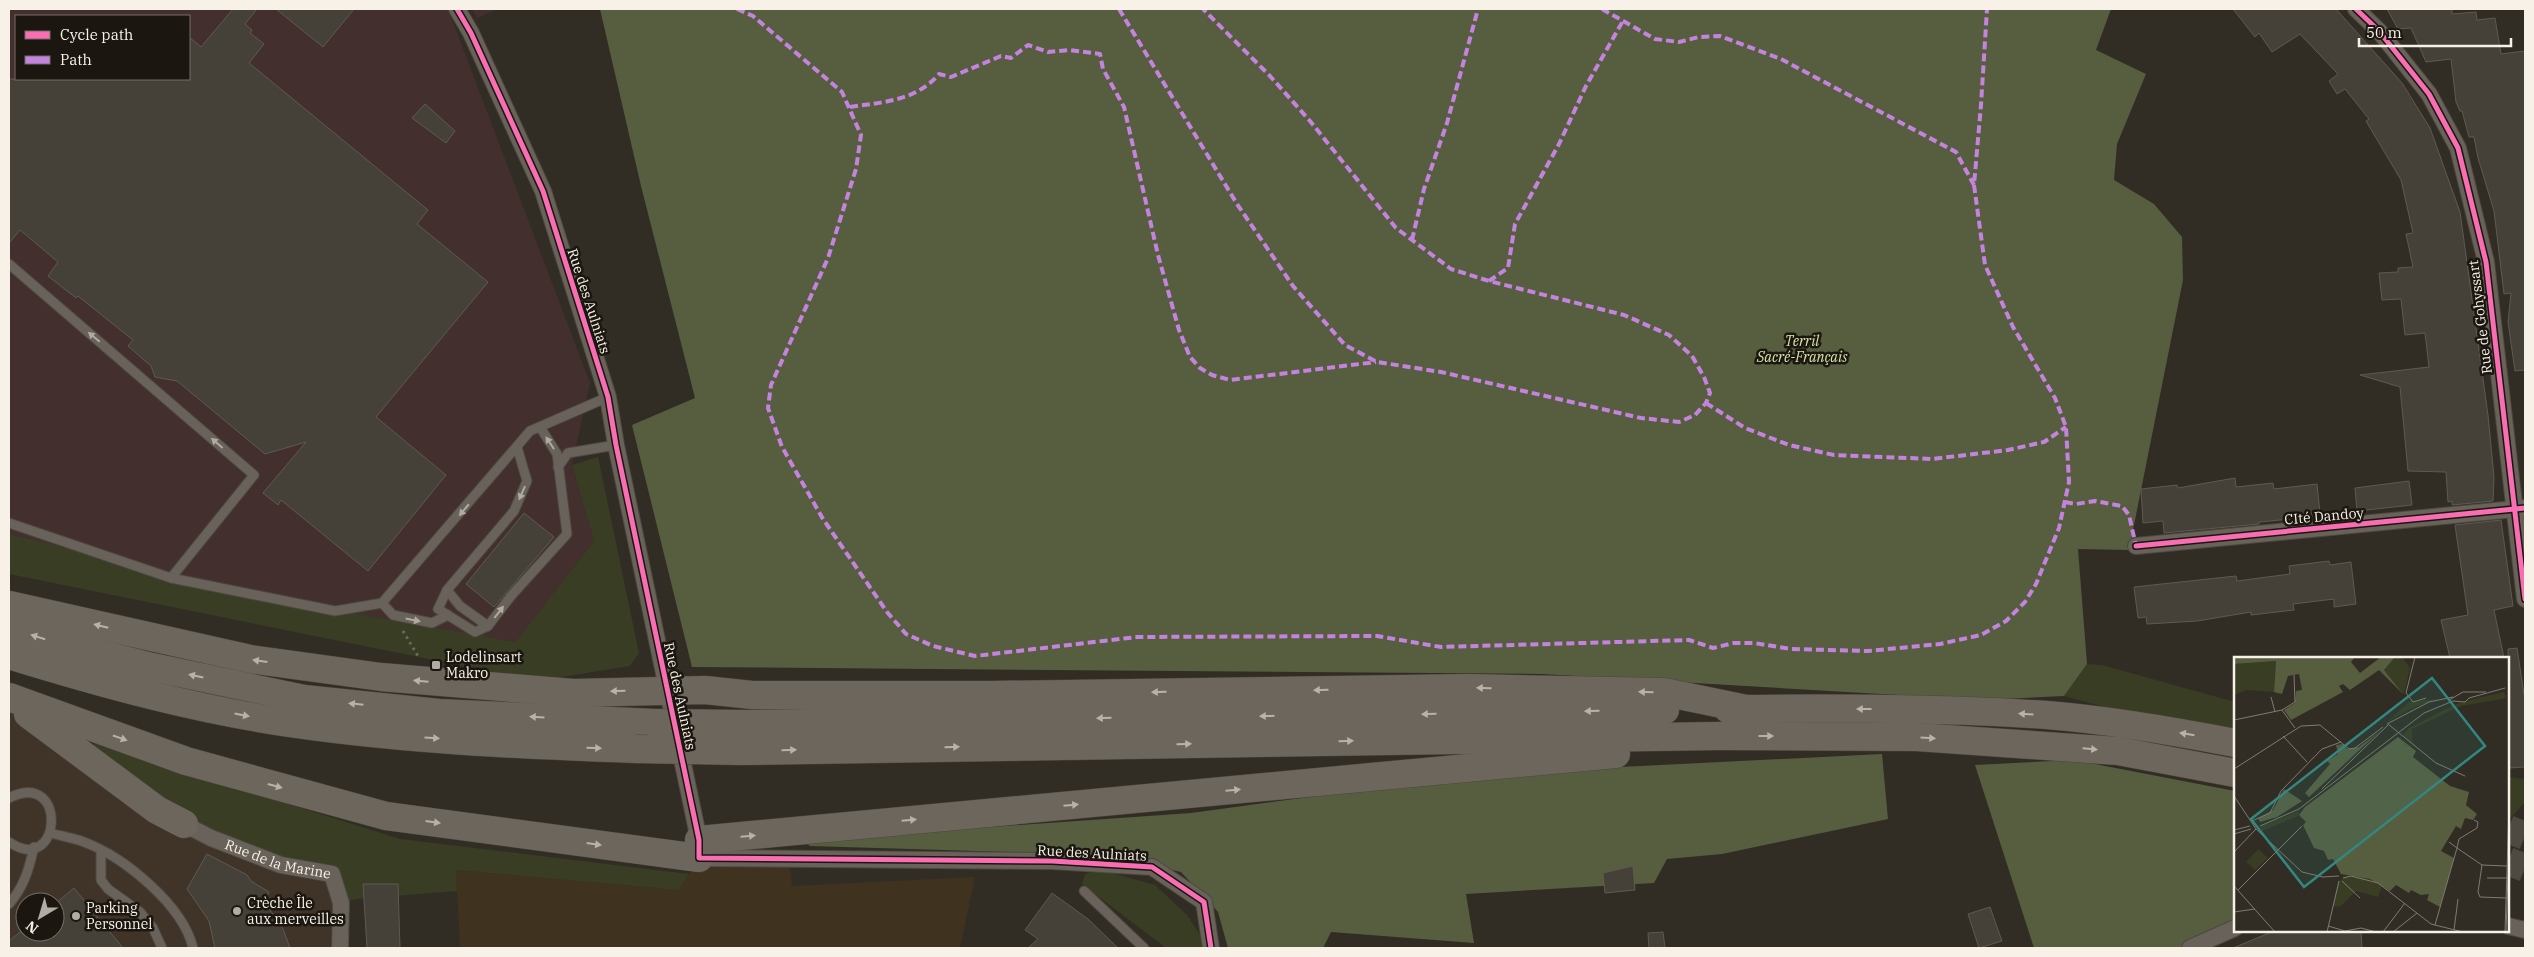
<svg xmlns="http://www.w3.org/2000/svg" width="2534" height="957" viewBox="0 0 2534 957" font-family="'IBM Plex Serif',serif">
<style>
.commercial{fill:#43302e;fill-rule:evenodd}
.built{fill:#3f331f}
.medical{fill:#403327;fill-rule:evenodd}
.green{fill:#383d23}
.forest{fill:#575d3f}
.building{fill:#464138;stroke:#5e5a52}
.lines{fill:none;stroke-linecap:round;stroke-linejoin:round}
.trunk-tunnel{stroke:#4f4a41;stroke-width:28;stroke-dasharray:28 14;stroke-linecap:butt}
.service-casing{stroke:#4c4840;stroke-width:11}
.minor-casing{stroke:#4c4840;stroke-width:18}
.trunk-casing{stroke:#4c4840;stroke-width:29}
.path{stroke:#6d6860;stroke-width:3;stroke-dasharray:2.5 4;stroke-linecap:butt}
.service{stroke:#69625a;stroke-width:9}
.minor{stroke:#69625a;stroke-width:16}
.trunk{stroke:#6d665c;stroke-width:28}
.trunk-bridge-casing{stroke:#4c4840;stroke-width:29;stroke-linecap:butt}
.trunk-bridge{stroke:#6d665c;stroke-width:28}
.quiet{stroke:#c483df;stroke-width:4;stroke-dasharray:8 4;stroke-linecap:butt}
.cycleway-casing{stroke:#1b1710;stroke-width:8}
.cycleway{stroke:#f96db3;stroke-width:5}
.oneway{fill:#b0aaa0}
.oneway2{fill:#b9b2a8}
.poi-dot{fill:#b2aca3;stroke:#1b1710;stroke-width:2}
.labels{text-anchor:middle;stroke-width:5;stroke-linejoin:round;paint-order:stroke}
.street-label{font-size:14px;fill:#f7f1e7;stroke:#1b1710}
.park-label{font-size:14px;font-style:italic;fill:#d8e5a9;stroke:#1b1710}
.poi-label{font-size:14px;fill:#f7f1e7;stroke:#1b1710;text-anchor:start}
.inset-road{fill:none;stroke:#807b72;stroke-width:1}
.view{fill:#328880;fill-opacity:0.15;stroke:#328880;stroke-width:2.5}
.inset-edge{fill:none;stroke:#f7f1e7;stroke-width:2.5}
</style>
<rect width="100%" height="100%" fill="#312d24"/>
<g class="commercial">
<path d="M9,9H448L590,383L572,465L594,541L517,642L267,604L9,534ZM16,16H189V79H16Z"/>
<path d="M472,9H497L477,18Z"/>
</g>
<path class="built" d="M699,858L789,859L792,886L975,877L960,948H460L456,870L679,890Z"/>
<path class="medical" d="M9,699L110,777L346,879L337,948H9ZM25,902H55V932H25Z"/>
<g class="green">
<path d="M598,457L639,653L630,666L537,681L9,574V534L285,601L516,642L594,541L572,465Z"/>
<path d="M2087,664L2102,665L2235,702V742L2064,696Z"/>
<path d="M94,743L400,839L689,874L679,890L456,870L457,891L357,899L341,903L332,874L267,860L157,810L98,767Z"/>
<path d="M2508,777L2525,779V802L2508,821Z"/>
<path d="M1101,870L1155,885L1187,915L1206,944V948H1166L1082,884L1085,874Z"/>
</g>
<g class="forest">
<path d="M600,9H2111L2096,50L2146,74L2117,144L2114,180L2154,204L2182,237L2183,280L2129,550L2078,549L2087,664L2064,696L1984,700L1542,674L692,667L632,425L695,398L641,186Z"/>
<path d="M1882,754L1888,819L1722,854L1667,859L1654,883L1466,894L1474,943L1331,932L1323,948H1228L1218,912L1181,872L1105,855L810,846L802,840L1191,813L1480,774Z"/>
<path d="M2074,760L2235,791V920L2184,948H2034L1975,765Z"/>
</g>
<g class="building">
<path d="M233,9H257L245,24L252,30L250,33L264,44L249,63L428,210L417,224L488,282L376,417L446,475L368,571L281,500L278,505L263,493L306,442L265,454L177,381L155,377L151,366L128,346L133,340L78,296L76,298L48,276L58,262L20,230L9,243V79H189V37L201,47Z"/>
<path d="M276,9H354L323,47Z"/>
<path d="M2233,9H2336L2402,83L2430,128L2460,212L2488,415L2494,477L2493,501L2452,505V501L2448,502L2446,472L2408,471L2400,387L2360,375L2429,367L2425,333L2405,335L2401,299L2382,300L2379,273L2398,272V268L2413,267L2406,234L2413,233L2401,180L2366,121L2369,119L2345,89L2337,94L2329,81L2338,74L2300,34L2272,52L2259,33L2255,37Z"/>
<path d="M2387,9H2452V14L2476,12L2477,20L2495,18L2501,54L2525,51V370L2515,371L2508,322L2511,293L2504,294L2494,211L2478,158L2474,137H2469L2462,111H2460L2456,102L2451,59L2426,62L2411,28L2398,29Z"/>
<path d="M425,104L455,131L446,143L412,118Z"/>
<path d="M2235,478L2236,487L2273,483L2274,489L2317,484L2320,513H2311L2312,517L2259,522V524L2164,533L2163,521L2143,523L2141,489L2177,485L2178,488Z"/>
<path d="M2409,481L2412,505L2357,511L2355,488Z"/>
<path d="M524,513L554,537L494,607L466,584Z"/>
<path d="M2501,520L2513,606L2494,610L2504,658H2450L2441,620L2468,615L2455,525Z"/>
<path d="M2329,561L2330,565L2351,562L2356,604L2334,607V599L2293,604L2294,610L2251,615V612L2197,621L2147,624L2146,617L2138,618L2134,587L2236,576L2237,581L2290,574L2289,566Z"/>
<path d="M2517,648L2525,701V767L2508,768V649Z"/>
<path d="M207,854L247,875L251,881L269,892L264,901L283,929L290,948H215L209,921L187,889Z"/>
<path d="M1633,866L1635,890L1605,893L1603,873Z"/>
<path d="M363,884H398L400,948H367Z"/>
<path d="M74,888L123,948H9V941L25,928V932H55V904Z"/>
<path d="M1052,893L1088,919L1118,948H1028L1038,939L1025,930Z"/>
<path d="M1990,907L2002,941L1979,948L1968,914Z"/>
<path d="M2274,931H2361L2362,948H2233Z"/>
<path d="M1663,932L1665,948H1649L1648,933Z"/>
</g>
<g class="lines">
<g class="trunk-tunnel">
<path d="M2508,829L2525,836"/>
<path d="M2508,861L2525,868"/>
</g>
<defs>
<g id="service">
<path d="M9,264L254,475L171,578"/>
<path d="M517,447L527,481L514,511L447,590L460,606L488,626L511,596L567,534L557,454L540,427"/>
<path d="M558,467L568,453L616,445"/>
<path d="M9,523L171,578L335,611L382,603L530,431L608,397"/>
<path d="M447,590L438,609L475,632L488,626"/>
<path d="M382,603L393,615L432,623L448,615"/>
<path d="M9,798C69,768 62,878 9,842"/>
<path d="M50,833C61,836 73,838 84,842C124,857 183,905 193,948"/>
<path d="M101,850V880L108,889L140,912L153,928L162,948"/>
<path d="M1084,891L1144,948"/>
<path d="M9,904C24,887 29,869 34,847"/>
</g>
<g id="minor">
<path d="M457,9L471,33L543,191L608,397L616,445L699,840V858L1052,861L1152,867L1204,902L1211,948"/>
<path d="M2356,9L2379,31L2429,94L2458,148L2486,262L2525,599"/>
<path d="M2136,546L2525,508"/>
<path id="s1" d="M184,824L211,838L281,865L332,874L341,903L340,948"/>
<path d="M2508,926L2525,930"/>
<path d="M2190,948L2235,928"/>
</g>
<g id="trunk">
<path d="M9,605L250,659L381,677L573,693L705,690L752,695H992L1469,688L1664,692L1746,709"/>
<path d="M9,627L62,644L152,667L304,699L439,713L655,723"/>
<path d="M9,655C103,684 198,710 296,724C408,740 522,745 636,749"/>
<path d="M9,697L186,761L386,816L699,858"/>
<path d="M1728,709C1834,708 1941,708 2047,715C2110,720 2173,731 2235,743"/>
<path d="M28,714L157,810L184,824"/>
<path d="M744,724L1665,710"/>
<path d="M740,751L1717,736L1917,737L2118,751L2235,773"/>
<path d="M699,840L1616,754"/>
</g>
</defs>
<use href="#service" class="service-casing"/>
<use href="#minor" class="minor-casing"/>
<use href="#trunk" class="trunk-casing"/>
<path class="path" d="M403,631L418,656"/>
<use href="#service" class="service"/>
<use href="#minor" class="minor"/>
<use href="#trunk" class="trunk"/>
<defs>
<g id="trunk-bridge">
<path d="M655,723L744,724"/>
<path d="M636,749L740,751"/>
</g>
</defs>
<use href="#trunk-bridge" class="trunk-bridge-casing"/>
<use href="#trunk-bridge" class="trunk-bridge"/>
<g class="quiet">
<path d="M737,9L753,16L842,92L861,135L856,169L828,258L771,385L768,408L782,447L823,519L887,612L906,634L933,646L975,656L1137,637L1377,636L1441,647L1689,640L1713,648L1734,643H1754L1791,649L1868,651L1940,644L1981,635L2006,621L2025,602L2036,584L2059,528L2069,482L2066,427L2055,398L2013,327L1985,265L1974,185L1981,105L1987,9"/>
<path d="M1119,9L1237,204L1293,286L1345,345L1377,362L1441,372L1641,418L1679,422L1695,415L1706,403L1710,393L1704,377L1692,356L1669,335L1624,315L1489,281L1451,269L1396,228L1310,121L1270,76L1203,9"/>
<path d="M1602,9L1655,39L1679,42L1699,37L1720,36L1781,59L1956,152L1974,185"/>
<path d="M850,107C883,102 916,101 939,74L951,77L1001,56L1011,58L1028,45L1048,52L1069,50L1100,54L1103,69L1124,107L1158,255L1179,330L1190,357L1200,368L1212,375L1230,380L1376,362"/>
<path d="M1412,240L1424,189L1447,123L1478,9"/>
<path d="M1489,281L1508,268L1515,224L1559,144L1586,86L1624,19"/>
<path d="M1706,403L1745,428L1789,445L1834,455L1932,459L2008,450L2044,442L2066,427"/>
<path d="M2065,502L2076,504L2095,501L2122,506L2129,515L2136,546"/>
</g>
<defs>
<g id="cycleway">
<path d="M457,9L471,33L543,191L608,397L616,445L699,840V858L1052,861L1152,867L1204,902L1211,948"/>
<path d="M2356,9L2379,31L2429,94L2458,148L2486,262L2525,599"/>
<path d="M2136,546L2525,508"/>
</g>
</defs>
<use href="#cycleway" class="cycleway-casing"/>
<use href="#cycleway" class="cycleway"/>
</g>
<defs><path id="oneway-solid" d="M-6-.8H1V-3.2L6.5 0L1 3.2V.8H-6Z" transform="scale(1.25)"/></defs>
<g class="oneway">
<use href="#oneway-solid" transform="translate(94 337) rotate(-140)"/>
<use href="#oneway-solid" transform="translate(217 443) rotate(-139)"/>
<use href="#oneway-solid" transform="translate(550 443) rotate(-123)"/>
<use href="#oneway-solid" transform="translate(522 493) rotate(114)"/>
<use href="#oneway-solid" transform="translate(464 510) rotate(130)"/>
<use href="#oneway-solid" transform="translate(499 612) rotate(-52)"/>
<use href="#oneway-solid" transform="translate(413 620) rotate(11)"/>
</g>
<g class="oneway2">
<use href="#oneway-solid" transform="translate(101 626) rotate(-166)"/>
<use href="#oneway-solid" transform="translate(38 637) rotate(-163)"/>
<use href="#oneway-solid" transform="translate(260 661) rotate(-172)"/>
<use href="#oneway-solid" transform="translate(196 676) rotate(-168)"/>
<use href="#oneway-solid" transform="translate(421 681) rotate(-175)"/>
<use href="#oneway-solid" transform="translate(1484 688) rotate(-179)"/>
<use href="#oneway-solid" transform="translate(1321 690) rotate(179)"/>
<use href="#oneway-solid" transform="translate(618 691) rotate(179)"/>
<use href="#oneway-solid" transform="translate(1159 692) rotate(179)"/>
<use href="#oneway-solid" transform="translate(1646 692) rotate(-179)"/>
<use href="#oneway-solid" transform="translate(356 704) rotate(-174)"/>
<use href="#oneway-solid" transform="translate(1864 709) rotate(-180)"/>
<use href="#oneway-solid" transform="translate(1592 711) rotate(179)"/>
<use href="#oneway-solid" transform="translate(1429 714) rotate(179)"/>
<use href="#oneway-solid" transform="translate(2026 714) rotate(-177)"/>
<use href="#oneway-solid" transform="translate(242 715) rotate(11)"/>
<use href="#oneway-solid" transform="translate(1267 716) rotate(179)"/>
<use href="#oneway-solid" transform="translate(537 717) rotate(-177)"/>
<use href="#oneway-solid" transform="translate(1104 718) rotate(179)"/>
<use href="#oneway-solid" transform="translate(2187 734) rotate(-171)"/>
<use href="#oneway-solid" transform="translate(1766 736)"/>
<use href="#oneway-solid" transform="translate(120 738) rotate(19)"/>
<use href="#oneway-solid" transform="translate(432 738) rotate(4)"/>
<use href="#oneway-solid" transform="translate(1928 738) rotate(3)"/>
<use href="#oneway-solid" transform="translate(1346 741) rotate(-1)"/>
<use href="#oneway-solid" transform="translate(1184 744) rotate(-1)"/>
<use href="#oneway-solid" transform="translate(952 747) rotate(-1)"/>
<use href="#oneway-solid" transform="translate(594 748) rotate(2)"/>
<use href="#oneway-solid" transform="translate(2090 749) rotate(5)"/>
<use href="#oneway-solid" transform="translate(789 750) rotate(-1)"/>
<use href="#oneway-solid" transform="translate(275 786) rotate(15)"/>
<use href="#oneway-solid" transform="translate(1233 790) rotate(-5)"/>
<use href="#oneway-solid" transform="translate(1071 805) rotate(-5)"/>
<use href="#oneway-solid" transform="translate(909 820) rotate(-5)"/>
<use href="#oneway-solid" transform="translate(433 822) rotate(8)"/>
<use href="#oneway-solid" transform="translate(748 836) rotate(-5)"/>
<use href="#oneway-solid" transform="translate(594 844) rotate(8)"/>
</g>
<g class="poi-dot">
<rect x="431" y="660" width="10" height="10" rx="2.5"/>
<circle cx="237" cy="911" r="5"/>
<circle cx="76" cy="916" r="5"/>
</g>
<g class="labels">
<g class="street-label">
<text transform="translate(589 301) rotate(72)" y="5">Rue des Aulniats</text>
<text transform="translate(2480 317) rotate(-97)" y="5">Rue de Gohyssart</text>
<text transform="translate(2324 516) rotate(-5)" y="5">CIté Dandoy</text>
<text transform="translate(680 696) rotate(78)" y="5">Rue des Aulniats</text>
<text transform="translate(1092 853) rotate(3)" y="5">Rue des Aulniats</text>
<text dy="5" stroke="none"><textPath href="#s1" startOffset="101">Rue de la Marine</textPath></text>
</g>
<g class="park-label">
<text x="1802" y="346">Terril<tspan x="1802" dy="16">Sacré-Français</tspan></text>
</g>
<g class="poi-label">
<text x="446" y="662">Lodelinsart<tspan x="446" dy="16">Makro</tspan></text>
<text x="247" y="908">Crèche Île<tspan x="247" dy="16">aux merveilles</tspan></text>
<text x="86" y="913">Parking<tspan x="86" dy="16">Personnel</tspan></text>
</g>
</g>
<g transform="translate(2234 657)">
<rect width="275" height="275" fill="#312d24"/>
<path d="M161,0H168L176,11L170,37L150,13ZM42,4L40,35L13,33L0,38V7ZM270,35L272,40L268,42L227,49L178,72V84L183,90L169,78L175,71L224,46ZM203,42L176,52L153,65L176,44ZM65,154L64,159L26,175L27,169ZM24,192L34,201L21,213L12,205ZM112,219L130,220L144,226L148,229L144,240L122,234L106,250L99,249L104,225Z" fill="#383d23"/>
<path d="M0,0H121L117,5L126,16L147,0H161L150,13L170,38L145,13L116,33L109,27L105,29L109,35L57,63L50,53L61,46L62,34L68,33L65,17L54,19L48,37L40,35L42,4L0,7ZM146,74L75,140L71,136L96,107L93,104L104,97L102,88L109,87L113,92L125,90ZM164,80L182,94L179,100L216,129L235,135L232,148L243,157L239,163L231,161L227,172L222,169L207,194L220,201L206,250L193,243L195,237L187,238L177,233L175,236L162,228L156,234L136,222L107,217L99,202L94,203L90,194L80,191L69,168L72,165L65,158L71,150ZM50,132L68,144L43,160L26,165L24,161L39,153Z" fill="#575d3f"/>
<path class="inset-road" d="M181,0L172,36L179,45L192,41M37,40L41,55M215,43L229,35H252M48,53L61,45L60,18M0,63L48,53L61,71M153,67L195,45L219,40M154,67L202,106L231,119M49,79L73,105M0,112L67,69L86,68L115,92L121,91L149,70M88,132L154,68M0,139L22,172M18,164L36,156L47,134L88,92L107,85M26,169L65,152L190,56L219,44L231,45L235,41L271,31M22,172L68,215L89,220L105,219M0,173L16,169M0,177L17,172M215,185L223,191L225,182L243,171L244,165L240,163M0,195L22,172M248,208L244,235L246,240L273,241M109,221L117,219L144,226L197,267L229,275M253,221H275M108,224L126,241M0,229L41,275M4,233L68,169M0,255L21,252M201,268L223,191L248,208L273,209M94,269L111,274L127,271L142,275M220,273L224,242M93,275L105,224M149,275L171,246M159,275L183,256M271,275L275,152M272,275L275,187"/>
<path class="view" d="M198,21L251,89L70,230L17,162Z"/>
<rect width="275" height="275" class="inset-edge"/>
</g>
<rect width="2534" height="957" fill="none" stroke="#f7f1e7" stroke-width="20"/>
<rect x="15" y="15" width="175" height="65" fill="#1b1710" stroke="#736e66"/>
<rect x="25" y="31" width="25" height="8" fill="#f96db3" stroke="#736e66"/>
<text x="60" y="40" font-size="15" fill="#f7f1e7">Cycle path</text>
<rect x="25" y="56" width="25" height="8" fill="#c483df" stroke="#736e66"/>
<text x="60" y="65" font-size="15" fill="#f7f1e7">Path</text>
<g transform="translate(40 917) rotate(218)"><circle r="24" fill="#1b1710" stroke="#736e66"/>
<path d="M0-4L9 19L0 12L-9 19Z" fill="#b2aca3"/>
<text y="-8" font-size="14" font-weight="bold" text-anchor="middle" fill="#f7f1e7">N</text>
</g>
<path d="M2359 38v8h152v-8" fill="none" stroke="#f7f1e7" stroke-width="2.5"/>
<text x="2366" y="38" font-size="15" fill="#f7f1e7" stroke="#1b1710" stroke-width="4" paint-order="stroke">50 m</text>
</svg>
